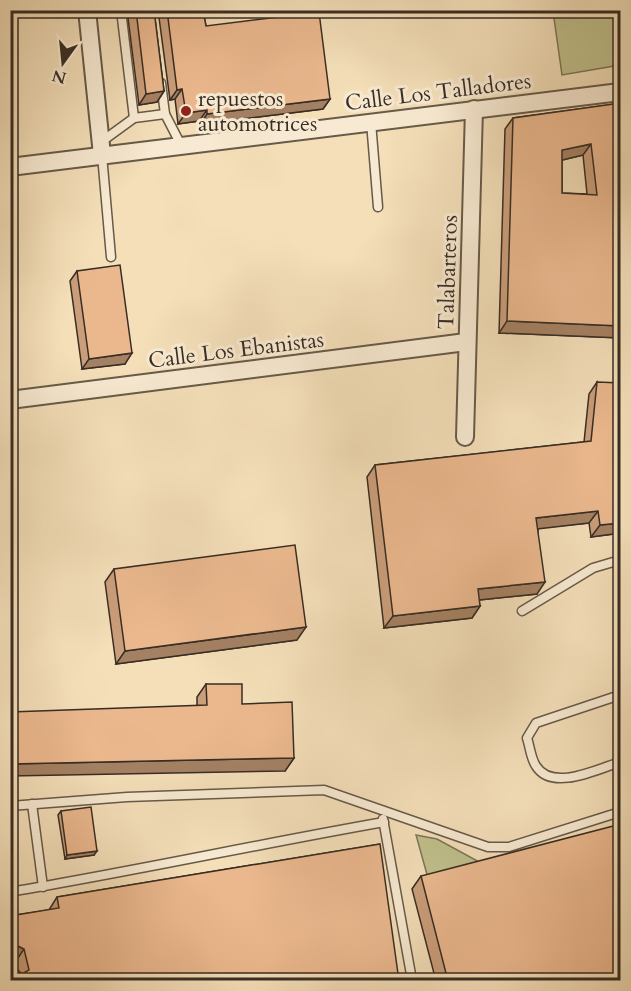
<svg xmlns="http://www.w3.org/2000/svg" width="631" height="991" viewBox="0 0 631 991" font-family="Cardo,serif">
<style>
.green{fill:#c0c08c;stroke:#7c7658;stroke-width:1.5}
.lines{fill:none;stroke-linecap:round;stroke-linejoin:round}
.lane-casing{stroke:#675a49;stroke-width:11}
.street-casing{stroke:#675a49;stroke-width:20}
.lane{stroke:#f8ead2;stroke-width:8}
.street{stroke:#f8ead2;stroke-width:16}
.wall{fill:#ca9e7a;stroke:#382d24;stroke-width:1.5;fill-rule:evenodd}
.shaded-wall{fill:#a48163;stroke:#382d24;stroke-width:1.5}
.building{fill:#ebb88e;stroke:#382d24;stroke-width:1.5;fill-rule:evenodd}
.poi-dot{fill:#8f2418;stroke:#f8ead2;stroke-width:2}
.labels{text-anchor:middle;stroke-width:6;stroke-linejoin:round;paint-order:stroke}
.street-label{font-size:22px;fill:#382d24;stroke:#f8ead2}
.poi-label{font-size:22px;fill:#382d24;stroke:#f8ead2;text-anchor:start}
</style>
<rect width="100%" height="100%" fill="#f4dfb9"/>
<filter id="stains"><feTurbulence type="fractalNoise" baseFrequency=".00333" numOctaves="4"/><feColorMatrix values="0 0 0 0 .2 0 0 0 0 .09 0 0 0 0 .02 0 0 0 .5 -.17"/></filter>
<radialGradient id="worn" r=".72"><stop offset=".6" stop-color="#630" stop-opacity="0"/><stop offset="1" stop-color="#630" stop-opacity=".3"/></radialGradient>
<g class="green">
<path d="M553,11H620V65L562,75Z"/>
<path d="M416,835L437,839L483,864L428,878Z"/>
</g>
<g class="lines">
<defs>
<g id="lane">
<path d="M121,10L134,118L165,114"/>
<path d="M161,83L165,114L181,145"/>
<path d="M371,122L378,207"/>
<path d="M101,142L134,118"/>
<path d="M102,155L111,257"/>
<path d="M522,611L593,568L620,560"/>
<path d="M620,695L536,723L527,738C530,747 531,759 536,766C552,792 598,769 620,762"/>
<path d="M32,804L43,887"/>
<path d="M10,806L127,797L324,790L488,847H509L620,812"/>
<path d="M383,819L412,980"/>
<path d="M10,892C135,871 259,844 384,822"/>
</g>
<g id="street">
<path d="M87,10L102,155"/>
<path d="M10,167L620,92"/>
<path d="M10,400L466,342"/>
<path d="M465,437L474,109"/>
</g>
</defs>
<use href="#lane" class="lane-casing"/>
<use href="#street" class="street-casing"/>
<use href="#lane" class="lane"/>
<use href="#street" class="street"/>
</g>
<g class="wall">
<path d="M127,10H154L164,91L157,102L139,105Z"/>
<path d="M158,10H203L206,26L330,99L323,109L200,124L199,121L178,124L175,99L170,100Z"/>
<path d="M621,103V338L499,333L505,129L513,118ZM583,155L587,194L562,193V160Z"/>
<path d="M77,271L125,364L82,369L70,281Z"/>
<path d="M597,382L621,533L591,537L589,523L538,528L537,594L479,600L480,606L472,618L384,628L367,477L375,465L584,442L589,394Z"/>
<path d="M114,569L297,640L116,664L105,582Z"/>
<path d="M206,684L242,704L294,758L285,771L197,706V697Z"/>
<path d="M61,811L94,855L65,859L58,815Z"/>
<path d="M380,844L10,981V916L49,910L57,897Z"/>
<path d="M421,876L621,981H436L412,889Z"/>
</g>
<g class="shaded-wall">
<path d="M182,89L175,99L170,100L177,90Z"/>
<path d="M164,91L157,102L139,105L146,94Z"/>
<path d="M330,99L323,109L200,124L207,114Z"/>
<path d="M207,110L199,121L178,124L186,113Z"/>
<path d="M591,144L583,155L554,162L562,150Z"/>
<path d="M507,321L621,326V338L499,333Z"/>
<path d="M132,353L125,364L82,369L89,359Z"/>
<path d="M598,511L589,523L528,530L536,518Z"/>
<path d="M621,523V533L591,537L600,525Z"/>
<path d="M545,582L537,594L469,601L478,589Z"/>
<path d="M480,606L472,618L384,628L393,616Z"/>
<path d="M306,627L297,640L116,664L125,651Z"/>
<path d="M294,758L285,771L10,776V764Z"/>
<path d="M97,851L94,855L65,859L67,855Z"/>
<path d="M16,945L24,949L16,961L10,958V953Z"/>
</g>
<g class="building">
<path d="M136,10H154L164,91L146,94Z"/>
<path d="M167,10H203L206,26L319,12L330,99L207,114V110L186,113L182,89L177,90Z"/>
<path d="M621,103V326L507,321L513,118ZM591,144L597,195L562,193V150Z"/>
<path d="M120,265L132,353L89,359L77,271Z"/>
<path d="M597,382L621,383V523L600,525L598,511L536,518L545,582L478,589L480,606L393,616L375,465L591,441Z"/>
<path d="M295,545L306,627L125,651L114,569Z"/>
<path d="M206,684H242V704L292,702L294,758L10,764V712L207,705Z"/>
<path d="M91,807L97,851L67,855L61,811Z"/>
<path d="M621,824V981H448L421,876Z"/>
<path d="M380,844L399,981H10V916L59,908L57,897ZM16,945L24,949L29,970L22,974L18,970L12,952Z"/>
</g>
<circle class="poi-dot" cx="186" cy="111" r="6"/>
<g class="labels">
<g class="street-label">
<text transform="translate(438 91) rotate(-7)" y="8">Calle Los Talladores</text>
<text transform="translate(447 272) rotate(-88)" y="8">Talabarteros</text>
<text transform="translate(236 349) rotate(-7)" y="8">Calle Los Ebanistas</text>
</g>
<g class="poi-label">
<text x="198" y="106">repuestos<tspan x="198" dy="25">automotrices</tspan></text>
</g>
</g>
<rect width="631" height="991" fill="none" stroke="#f4dfb9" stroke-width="36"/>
<rect x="12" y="12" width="607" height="967" fill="none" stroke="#382d24" stroke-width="3"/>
<rect x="18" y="18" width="595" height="955" fill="none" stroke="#382d24" stroke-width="1.5"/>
<g transform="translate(63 63) rotate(195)" stroke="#f8ead2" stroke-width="4.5" paint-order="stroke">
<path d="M0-4.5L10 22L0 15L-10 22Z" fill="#382d24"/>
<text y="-9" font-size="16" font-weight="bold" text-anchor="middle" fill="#382d24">N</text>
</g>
<rect width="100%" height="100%" filter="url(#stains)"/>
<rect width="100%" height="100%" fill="url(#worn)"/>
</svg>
